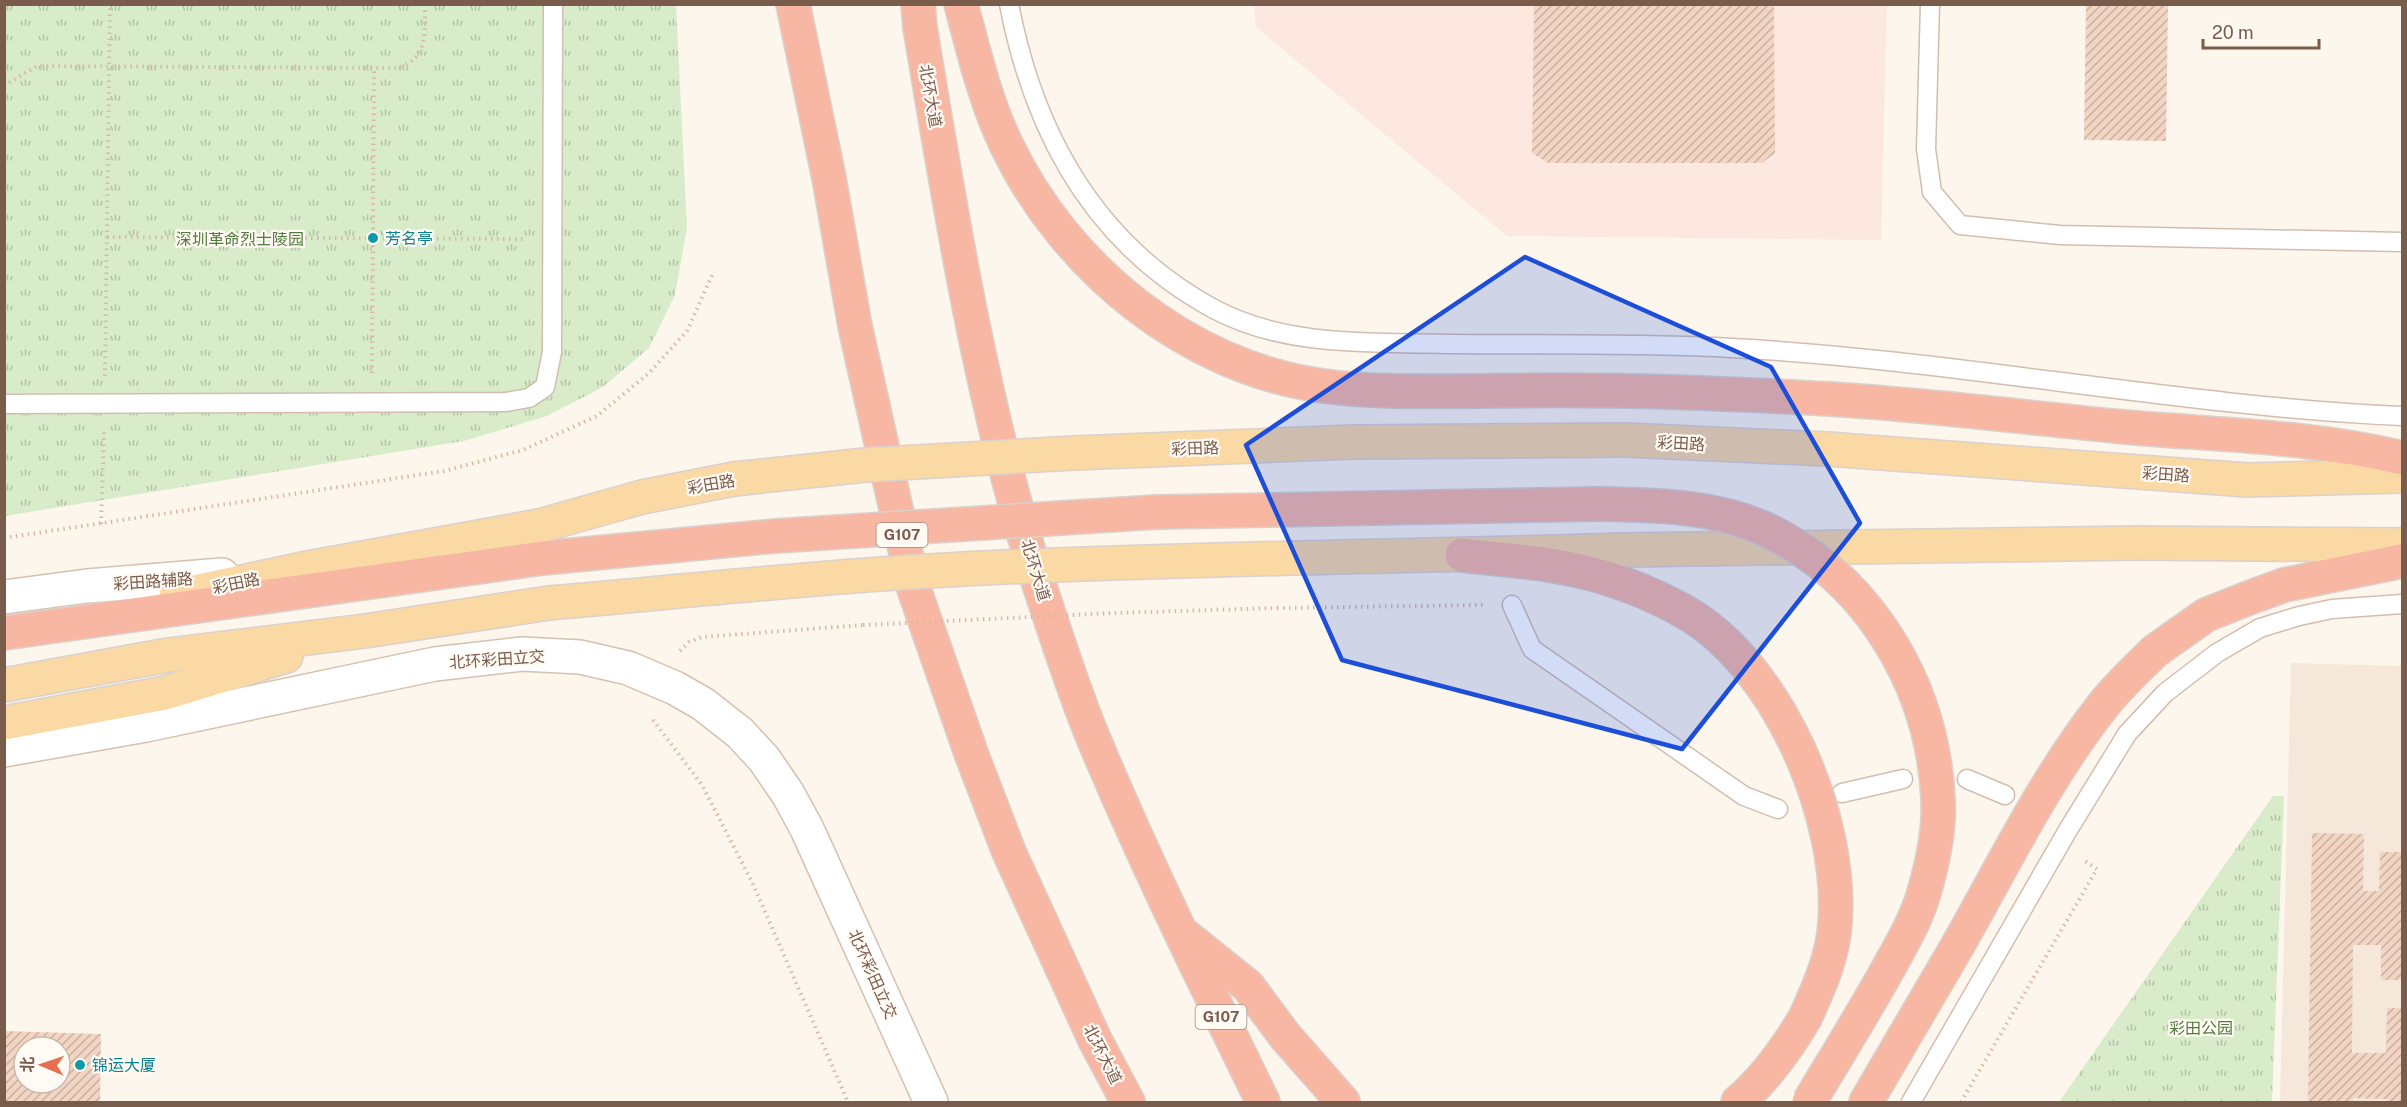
<svg xmlns="http://www.w3.org/2000/svg" width="2407" height="1107" viewBox="0 0 2407 1107" font-family="'Public Sans','Noto Sans SC',sans-serif">
<style>
.residential{fill:#f5e8da}
.commercial{fill:#fde8e0}
.grass{fill:url(#grass-tufts)}
.building{fill:url(#building-hatch);fill-rule:evenodd}
.lines{fill:none;stroke-linecap:round;stroke-linejoin:round}
.lane-casing{stroke:#d1beb0;stroke-width:21}
.secondary-casing{stroke:#d6c0b0;stroke-width:36}
.primary-casing{stroke:#dad1cd;stroke-width:36}
.highway-casing{stroke:#dad1cd;stroke-width:36}
.path{stroke:#d9b8a5;stroke-width:4;stroke-dasharray:1.5 4.5;stroke-linecap:butt}
.lane{stroke:#fff;stroke-width:18}
.secondary{stroke:#fff;stroke-width:33}
.primary{stroke:#fbd9a5;stroke-width:33}
.highway{stroke:#f7b7a3;stroke-width:33}
.primary-bridge-casing{stroke:#dad1cd;stroke-width:36;stroke-linecap:butt}
.highway-bridge-casing{stroke:#dad1cd;stroke-width:36;stroke-linecap:butt}
.path-bridge{stroke:#d9b8a5;stroke-width:4;stroke-dasharray:1.5 4.5;stroke-linecap:butt}
.primary-bridge{stroke:#fbd9a5;stroke-width:33}
.highway-bridge{stroke:#f7b7a3;stroke-width:33}
.marked{fill:#1d4ed8;fill-opacity:0.2;stroke:#1d4ed8;stroke-width:4.5;stroke-linejoin:round}
.culture-dot{fill:#0f9aa8;stroke:#fffaf3;stroke-width:2}
.labels{text-anchor:middle;stroke-width:4.5;stroke-linejoin:round;paint-order:stroke}
.shield{fill:#fffaf3;stroke:#a28b7f;stroke-width:1.5}
.shield-label{font-size:15px;font-weight:bold;fill:#7a5c4d}
.street-label{font-size:16px;fill:#7a5c4d;stroke:#fffaf3}
.culture-label{font-size:16px;fill:#0d838f;stroke:#fffaf3;text-anchor:start}
.park-label{font-size:16px;fill:#537a41;stroke:#fffaf3}
</style>
<defs>
<pattern id="grass-tufts" width="24" height="20" patternUnits="userSpaceOnUse" patternTransform="scale(1.5)"><rect width="24" height="20" fill="#d8ecc9"/><path d="M3 7l-1-3M5 7V3M7 7l1-3M15 17l-1-3M17 17v-4M19 17l1-3" fill="none" stroke="#b4c2a5"/></pattern>
<pattern id="building-hatch" width="6" height="6" patternUnits="userSpaceOnUse" patternTransform="scale(1.5)"><rect width="6" height="6" fill="#f3d5c3"/><path d="M-1 1l2-2M0 6l6-6M5 7l2-2" fill="none" stroke="#cab0a1"/></pattern>
</defs>
<rect width="100%" height="100%" fill="#fdf6ec"/>
<path class="residential" d="M2291,663L2402,666V1102H2280Z"/>
<path class="commercial" d="M1254,5H1887L1881,240L1507,236L1256,27Z"/>
<g class="grass">
<path d="M5,5H676L687,228L675,295L649,348L603,387L547,416L464,441L5,516Z"/>
<path d="M2273,796H2284L2272,1102H2059Z"/>
</g>
<g class="building">
<path d="M1534,4H1774L1775,153L1762,163H1548L1532,153Z"/>
<path d="M2086,4H2168L2166,141L2084,140Z"/>
<path d="M2312,833L2364,834L2363,891H2379L2380,852H2402V980H2381V945H2353L2352,1053H2386L2387,1008H2402V1102H2388V1099L2353,1098V1102H2308Z"/>
<path d="M4,1031L101,1034L100,1102H4ZM24,1047H60V1083H24Z"/>
</g>
<g class="lines">
<defs>
<g id="lane">
<path d="M1009,4C1034,134 1094,244 1214,309C1287,348 1374,342 1454,344C1547,345 1640,343 1732,348C1956,360 2178,406 2402,416"/>
<path d="M1930,4L1926,149L1932,192L1960,225L2060,235L2402,242"/>
<path d="M4,404L506,402L529,398L545,387L552,352L553,4"/>
<path d="M1512,605L1532,649L1744,796L1778,809"/>
<path d="M1967,779L2005,795"/>
<path d="M1842,793L1903,779"/>
<path d="M1911,1102L2068,830L2127,734L2165,693L2217,653L2260,628L2299,616L2332,609L2402,604"/>
</g>
<g id="secondary">
<path d="M4,597L87,586L222,575"/>
<path d="M4,750L146,725L435,664L522,654L580,657L628,668L675,688L703,704L740,733L764,759L788,794L807,829L931,1102"/>
</g>
<g id="primary">
<path d="M1626,440L1827,449L2247,480L2402,476"/>
<path d="M1624,550L2137,543L2402,545"/>
<path d="M176,596L302,569L539,526"/>
<path d="M4,685L168,655L365,631L549,603"/>
<path d="M4,723L165,693L286,656"/>
</g>
<g id="highway">
<path d="M793,4L829,178L855,326L914,589L971,753L1009,852L1095,1040L1128,1102"/>
<path d="M918,4L920,27C951,214 981,403 1039,584C1056,635 1072,686 1092,735C1144,860 1204,981 1263,1102"/>
<path d="M961,4C974,52 985,101 1007,146C1065,267 1187,368 1324,386C1375,393 1428,391 1480,391C1544,390 1607,390 1670,392C1728,394 1786,396 1844,400C1937,406 2030,418 2124,427C2217,435 2311,436 2402,458"/>
<path d="M4,633L543,558"/>
<path d="M2155,651L2206,615L2246,599L2284,585L2402,561"/>
<path d="M1187,937L1248,986L1285,1036L1343,1102"/>
<path d="M1738,1102C1766,1078 1786,1050 1805,1018"/>
<path d="M1866,1102L1958,945"/>
</g>
</defs>
<use href="#lane" class="lane-casing"/>
<use href="#secondary" class="secondary-casing"/>
<use href="#primary" class="primary-casing"/>
<use href="#highway" class="highway-casing"/>
<g class="path">
<path d="M4,86L37,66L397,68C430,58 424,33 425,4"/>
<path d="M107,237L524,239"/>
<path d="M372,373L374,69"/>
<path d="M105,376L110,4"/>
<path d="M101,524L104,432"/>
<path d="M4,538L444,471L523,450L597,416L649,373L687,331L713,273"/>
<path d="M1277,608L1483,605"/>
<path d="M680,651L689,642L702,637L863,625"/>
<path d="M653,720L702,785L752,882L848,1102"/>
<path d="M1961,1102L2097,869L2082,859"/>
</g>
<use href="#lane" class="lane"/>
<use href="#secondary" class="secondary"/>
<use href="#primary" class="primary"/>
<use href="#highway" class="highway"/>
<defs>
<g id="primary-bridge">
<path d="M539,526L642,497L734,479L865,465L1074,453L1352,442L1626,440"/>
<path d="M549,603C687,591 825,576 964,569C1184,558 1404,557 1624,550"/>
</g>
<g id="highway-bridge">
<path d="M1462,555C1499,560 1539,561 1575,570C1613,578 1651,593 1685,612C1779,666 1843,818 1835,923C1833,957 1819,987 1805,1018"/>
<path d="M543,558L775,536L1157,512L1594,504C1655,505 1723,505 1779,536C1875,588 1933,691 1938,799C1940,830 1932,866 1923,896C1914,925 1897,952 1883,978C1859,1020 1834,1061 1809,1102"/>
<path d="M1958,945C2004,864 2046,777 2105,703C2120,684 2138,668 2155,651"/>
</g>
</defs>
<use href="#primary-bridge" class="primary-bridge-casing"/>
<use href="#highway-bridge" class="highway-bridge-casing"/>
<path class="path-bridge" d="M863,625L1114,613L1277,608"/>
<use href="#primary-bridge" class="primary-bridge"/>
<use href="#highway-bridge" class="highway-bridge"/>
</g>
<path class="marked" d="M1525,257L1771,367L1860,523L1682,749L1342,660L1246,445Z"/>
<g class="culture-dot">
<circle cx="373" cy="238" r="6"/>
<circle cx="80" cy="1065" r="6"/>
</g>
<g class="labels">
<g class="shield">
<rect x="876.5" y="523" width="51" height="24" rx="4.5"/>
<rect x="1195.5" y="1005" width="51" height="24" rx="4.5"/>
</g>
<g class="shield-label">
<text x="902" y="540">G107</text>
<text x="1221" y="1022">G107</text>
</g>
<g class="street-label">
<text transform="translate(931 96) rotate(80)" y="6">北环大道</text>
<text transform="translate(1681 443) rotate(3)" y="6">彩田路</text>
<text transform="translate(1195 448) rotate(-2)" y="6">彩田路</text>
<text transform="translate(2166 474) rotate(4)" y="6">彩田路</text>
<text transform="translate(711 484) rotate(-10)" y="6">彩田路</text>
<text transform="translate(1036 570) rotate(73)" y="6">北环大道</text>
<text transform="translate(153 581) rotate(-4)" y="6">彩田路辅路</text>
<text transform="translate(236 583) rotate(-12)" y="6">彩田路</text>
<text transform="translate(497 659) rotate(-4)" y="6">北环彩田立交</text>
<text transform="translate(873 974) rotate(66)" y="6">北环彩田立交</text>
<text transform="translate(1103 1054) rotate(63)" y="6">北环大道</text>
</g>
<g class="culture-label">
<text x="385" y="244">芳名亭</text>
<text x="92" y="1071">锦运大厦</text>
</g>
<g class="park-label">
<text x="240" y="245">深圳革命烈士陵园</text>
<text x="2201" y="1034">彩田公园</text>
</g>
</g>
<rect width="2407" height="1107" fill="none" stroke="#7a5c4d" stroke-width="12"/>
<g transform="translate(42 1065) rotate(272)"><circle r="28" fill="#fffaf3" stroke="#cabbb1" stroke-width="1.5"/>
<path d="M0-4.5L10 22L0 15L-10 22Z" fill="#e76f51"/>
<text y="-9" font-size="16" font-weight="bold" text-anchor="middle" fill="#7a5c4d">北</text>
</g>
<path d="M2203 39v9h116v-9" fill="none" stroke="#7a5c4d" stroke-width="3"/>
<text x="2212" y="39" font-size="18" fill="#7a5c4d" stroke="#fffaf3" stroke-width="4.5" paint-order="stroke">20 m</text>
</svg>
